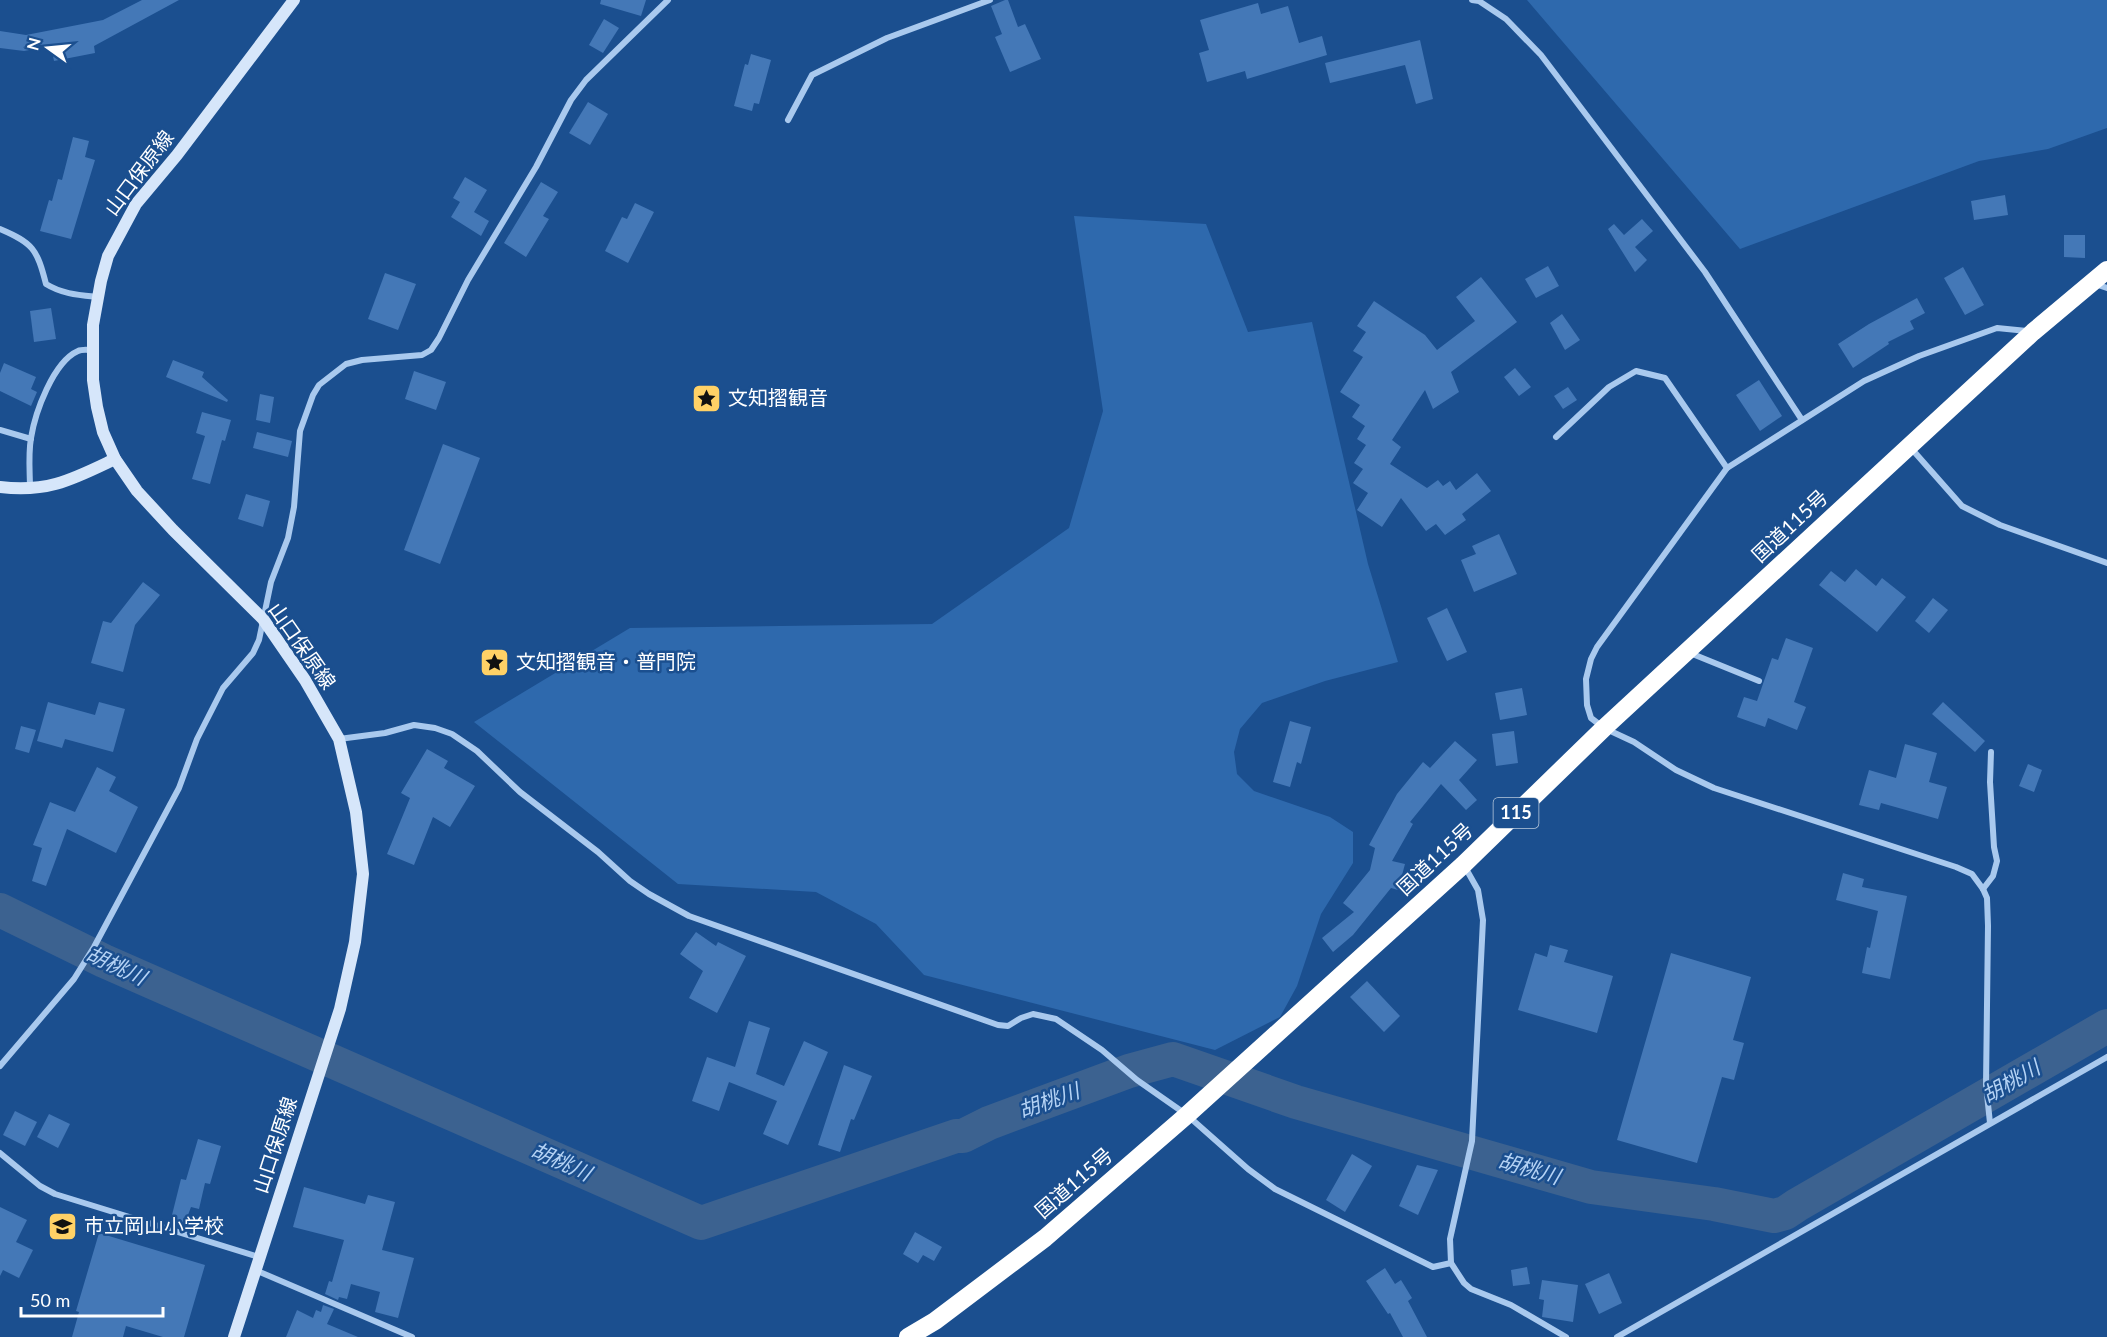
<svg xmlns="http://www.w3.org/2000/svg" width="2107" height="1337" viewBox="0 0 2107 1337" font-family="Lato,'Noto Sans JP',sans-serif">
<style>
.green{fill:#2e69ad}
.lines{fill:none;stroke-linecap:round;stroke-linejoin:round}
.river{stroke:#3c6290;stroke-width:34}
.building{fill:#4478b7}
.street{stroke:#a9c9ee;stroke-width:6}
.secondary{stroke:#d6e6fa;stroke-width:12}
.highway{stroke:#fff;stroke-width:18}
.labels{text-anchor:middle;stroke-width:5;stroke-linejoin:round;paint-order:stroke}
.shield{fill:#1b4f8f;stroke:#bbcadd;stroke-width:1.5}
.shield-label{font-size:18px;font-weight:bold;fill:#fff}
.street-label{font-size:20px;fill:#fff;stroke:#1b4f8f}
.poi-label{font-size:20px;fill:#fff;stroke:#1b4f8f;text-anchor:start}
.water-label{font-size:21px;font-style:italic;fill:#b5d3f5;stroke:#1b4f8f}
</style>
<rect width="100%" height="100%" fill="#1b4f8f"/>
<g class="green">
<path d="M1527,0H2107V128L2048,149L1979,161L1740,249Z"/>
<path d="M1074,216L1206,224L1248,332L1312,322L1368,564L1398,662L1325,681L1262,703L1240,729L1234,752L1237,774L1254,791L1330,817L1353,832V863L1321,914L1297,986L1280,1017L1215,1050L924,975L876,924L816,892L678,884L474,722L630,628L932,624L1069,528L1103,411Z"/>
</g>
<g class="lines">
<path class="river" d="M0,910L104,961L701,1223L956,1136H963L989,1123L1129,1071L1173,1059L1296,1102L1591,1187L1714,1204L1774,1216L1785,1213L1797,1205L2107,1026"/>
</g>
<g class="building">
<path d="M142,0H179L94,46L95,53L54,61L51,46L24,51L0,48V31L26,35L103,20Z"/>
<path d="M601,0H646L641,16L600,4Z"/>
<path d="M1005,0H1008L1018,27L1025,24L1041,59L1010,72L995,37L1002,34L991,6Z"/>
<path d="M1258,3L1261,14L1288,6L1299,43L1322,36L1327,55L1247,79L1245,71L1207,82L1199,53L1209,50L1200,20Z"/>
<path d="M604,19L619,28L603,53L589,45Z"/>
<path d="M1420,40L1433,99L1416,104L1405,65L1330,83L1325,63Z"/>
<path d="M751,54L771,60L759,104L754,103L752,111L734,106L745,64L748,65Z"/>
<path d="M588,102L608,114L590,145L569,133Z"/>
<path d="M73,137L89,141L85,157L95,160L71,239L40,231L49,200L52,201L58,179L62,180Z"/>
<path d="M465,177L487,190L474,212L489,221L481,236L451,217L460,202L453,198Z"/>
<path d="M541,182L558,192L543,216L549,219L526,257L504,243Z"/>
<path d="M2005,195L2008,215L1974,220L1971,201Z"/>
<path d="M635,203L654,212L628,263L605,251L622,217L627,219Z"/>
<path d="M1642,219L1653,231L1635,247L1647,260L1635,272L1608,229L1614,224L1624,235Z"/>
<path d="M2064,235H2085V258L2064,257Z"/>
<path d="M1548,266L1559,286L1536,298L1525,279Z"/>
<path d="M1963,267L1984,305L1965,315L1944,278Z"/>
<path d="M385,273L416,284L398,330L368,319Z"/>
<path d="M1481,277L1517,322L1451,372L1459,392L1433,409L1425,390L1392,440L1401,447L1390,464L1427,488L1438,480L1443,486L1450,481L1456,490L1477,473L1491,491L1462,514L1466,520L1445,535L1436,524L1426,531L1401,498L1382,527L1357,510L1368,493L1353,483L1363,469L1354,463L1366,445L1357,439L1365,426L1352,417L1360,405L1340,392L1363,357L1353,351L1366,332L1357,326L1374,301L1425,335L1437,350L1475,321L1456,297Z"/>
<path d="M1917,298L1925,313L1910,321L1914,329L1888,342L1889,344L1853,368L1838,344L1869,324Z"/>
<path d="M51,308L56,339L34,342L30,311Z"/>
<path d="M1562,314L1580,340L1565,350L1550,323Z"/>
<path d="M173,360L204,372L202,377L228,400L227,402L166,377Z"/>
<path d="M4,363L36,377L31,389L37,392L31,406L0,391V373Z"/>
<path d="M1515,368L1531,387L1519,396L1504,377Z"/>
<path d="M414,371L446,382L436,410L405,399Z"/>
<path d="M1759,380L1782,416L1760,431L1736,395Z"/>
<path d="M1568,387L1577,400L1563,409L1554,396Z"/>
<path d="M260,394L274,397L270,423L256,420Z"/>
<path d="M202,412L231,420L225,441L222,440L210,484L192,479L205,436L196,433Z"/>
<path d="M257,432L292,441L288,457L253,448Z"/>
<path d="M443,444L480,458L440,564L404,550Z"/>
<path d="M246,494L270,501L263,527L238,519Z"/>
<path d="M1499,534L1517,574L1474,592L1461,560L1476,554L1472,546Z"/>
<path d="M1856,569L1876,586L1882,578L1906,597L1877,632L1819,585L1831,571L1845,582Z"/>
<path d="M143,582L160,595L135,625L123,672L91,663L103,621L111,623Z"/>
<path d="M1933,598L1948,610L1929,633L1915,621Z"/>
<path d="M1447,608L1467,652L1447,661L1427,618Z"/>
<path d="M1786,638L1813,648L1794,702L1806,707L1797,730L1768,718L1765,727L1737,717L1744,697L1757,701L1772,658L1778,660Z"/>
<path d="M1522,688L1527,715L1500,720L1495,693Z"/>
<path d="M48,702L95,715L99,702L125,709L113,752L65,739L62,748L37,741Z"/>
<path d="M1943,702L1985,741L1975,752L1932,714Z"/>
<path d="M1290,721L1311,727L1301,764L1297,762L1290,787L1273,782Z"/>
<path d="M21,726L36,730L29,753L15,749Z"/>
<path d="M1514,731L1518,763L1496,766L1492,734Z"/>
<path d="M1455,741L1477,760L1459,780L1477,800L1466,810L1441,784L1410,822L1413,824L1392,861L1405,864L1398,890L1391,888L1353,935L1333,952L1322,938L1354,912L1343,903L1370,870L1375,848L1369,845L1397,794L1423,762L1430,768Z"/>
<path d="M1905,744L1937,753L1929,782L1947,787L1938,819L1881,803L1879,810L1859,805L1869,770L1896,778Z"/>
<path d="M427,749L448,761L444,768L475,786L450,827L433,817L414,865L387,854L410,798L401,793Z"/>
<path d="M2028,764L2042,770L2034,792L2019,786Z"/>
<path d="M97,767L116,777L109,791L138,807L116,853L67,829L46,886L32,881L42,848L33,845L50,802L75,812Z"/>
<path d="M1843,873L1864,879L1862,887L1907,896L1890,979L1862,973L1867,947L1870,948L1878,911L1836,900Z"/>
<path d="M696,932L716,946L718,942L746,956L717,1013L689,998L703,971L680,954Z"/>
<path d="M1550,945L1568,950L1564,962L1613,976L1597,1033L1518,1010L1535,953L1547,957Z"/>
<path d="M1671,953L1751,977L1733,1040L1744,1043L1734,1080L1722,1077L1697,1163L1617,1140Z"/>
<path d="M1367,981L1400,1016L1384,1032L1350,997Z"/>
<path d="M749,1021L770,1028L756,1074L784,1086L804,1041L828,1052L788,1145L763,1134L777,1101L729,1082L719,1111L692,1101L707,1057L735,1067Z"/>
<path d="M844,1065L872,1076L854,1120L851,1119L840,1152L818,1145Z"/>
<path d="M15,1111L37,1122L25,1146L3,1135Z"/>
<path d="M49,1114L70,1124L58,1148L37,1137Z"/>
<path d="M198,1139L221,1146L210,1184L205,1183L199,1209L191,1207L185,1223L171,1219L181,1179L186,1180Z"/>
<path d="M1352,1154L1372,1166L1345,1212L1326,1200Z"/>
<path d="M1417,1165L1438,1170L1418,1215L1399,1206Z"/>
<path d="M304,1187L365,1204L368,1195L395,1202L382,1250L414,1258L398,1318L375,1312L380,1292L351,1284L347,1299L339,1297L338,1300L325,1294L329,1281L332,1282L344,1240L293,1227Z"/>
<path d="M0,1207L27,1220L16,1242L33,1250L19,1278L3,1270L0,1276Z"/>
<path d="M915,1232L942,1247L934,1261L923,1255L918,1263L903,1254Z"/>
<path d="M99,1233L205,1265L184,1337H163L126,1326L123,1337H72L79,1312L76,1311Z"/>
<path d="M1527,1267L1530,1284L1513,1286L1511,1270Z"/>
<path d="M1385,1268L1395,1284L1401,1280L1412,1298L1408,1301L1427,1337H1403L1390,1313L1388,1314L1366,1281Z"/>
<path d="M1609,1273L1622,1303L1599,1314L1585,1284Z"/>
<path d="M1542,1280L1578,1285L1573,1322L1542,1317L1544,1300L1539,1299Z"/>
<path d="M323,1305L334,1309L327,1324L358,1337H286L297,1310L313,1318L316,1310L321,1312Z"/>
</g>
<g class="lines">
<g class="street">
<path d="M1472,0L1479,1L1506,19L1541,55L1705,272L1802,420"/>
<path d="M788,120L812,75L887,38L990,0"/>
<path d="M0,229C33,243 37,249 46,284C62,294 79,295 98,297"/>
<path d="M2095,284L2107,288"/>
<path d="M0,430L31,439"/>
<path d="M1556,437L1609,387L1636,371L1665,378L1727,468L1597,647L1591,659L1586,679L1587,705L1591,718L1604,728L1634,742L1676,770L1714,788L1956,867L1972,874L1983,889L1987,898L1988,926L1986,1085L1990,1123"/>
<path d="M1910,447L1962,506L2000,525L2107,563"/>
<path d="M1727,468L1864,381L1919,356L1997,328L2027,331"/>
<path d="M30,489C30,473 28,455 31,438C35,413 53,362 78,351C82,349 88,350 92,350"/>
<path d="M1690,653L1759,681"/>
<path d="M339,739L385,733L414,725L435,728L452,734L477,751L520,792L598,852L630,881L649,894L689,916L998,1025L1008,1026L1021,1018L1033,1014L1056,1019L1102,1050L1137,1080L1187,1115L1248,1169L1275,1189L1433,1267L1451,1263"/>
<path d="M1465,867L1478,890L1483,920L1472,1141L1450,1239L1451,1263L1464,1283L1471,1289L1511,1305L1566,1337"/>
<path d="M1983,889L1993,876L1997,861L1994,847L1990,782L1991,752"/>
<path d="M0,1066L74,979L94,947L179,788L197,739L223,688L253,653L259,640L271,582L288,538L294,507L300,431L313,395L319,385L346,364L362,360L422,355L431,350L439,338L468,280L536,167L571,100L586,80L668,0"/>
<path d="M0,1153L40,1186L55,1194L259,1257"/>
<path d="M255,1270L412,1337"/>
<path d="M1617,1337L2107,1057"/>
</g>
<g class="secondary">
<path d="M0,487C48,493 73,479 115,459"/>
<path d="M234,1337L340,1009L355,942L363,874L356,812L339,739L305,680L263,619L173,530L137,491L115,459L103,432L97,407L93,380V325L101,281L108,256L136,204L177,155L294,0"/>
</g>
<path class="highway" d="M908,1337L935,1321L1045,1238L1187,1115L1463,865L1604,728L2033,332L2107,270"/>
</g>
<defs>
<symbol id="sight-square" viewBox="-11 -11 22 22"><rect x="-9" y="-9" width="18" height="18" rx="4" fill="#ffd166" stroke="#1b4f8f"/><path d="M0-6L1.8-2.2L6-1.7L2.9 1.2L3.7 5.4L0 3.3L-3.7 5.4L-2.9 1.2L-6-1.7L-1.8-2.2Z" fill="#111"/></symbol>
<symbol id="school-square" viewBox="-11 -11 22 22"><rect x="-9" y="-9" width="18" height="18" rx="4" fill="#ffd166" stroke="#1b4f8f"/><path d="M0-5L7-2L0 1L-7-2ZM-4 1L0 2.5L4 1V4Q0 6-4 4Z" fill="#111"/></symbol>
</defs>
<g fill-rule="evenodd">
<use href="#sight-square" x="690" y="382" width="33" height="33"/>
<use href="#sight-square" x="478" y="646" width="33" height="33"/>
<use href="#school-square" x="46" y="1210" width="33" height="33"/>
</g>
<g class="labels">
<rect class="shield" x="1493.5" y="798" width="45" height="30" rx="4.5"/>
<g class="shield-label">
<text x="1516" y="819">115</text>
</g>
<g class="street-label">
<text transform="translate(139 173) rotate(-53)" y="7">山口保原線</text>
<text transform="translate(1790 526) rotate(-43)" y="7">国道115号</text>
<text transform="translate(302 646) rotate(55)" y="7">山口保原線</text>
<text transform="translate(1435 859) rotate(-43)" y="7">国道115号</text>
<text transform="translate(275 1145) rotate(-72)" y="7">山口保原線</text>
<text transform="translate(1074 1183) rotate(-41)" y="7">国道115号</text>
</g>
<g class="poi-label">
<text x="728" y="405">文知摺観音</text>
<text x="516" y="669">文知摺観音・普門院</text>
<text x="84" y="1233">市立岡山小学校</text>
</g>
<g class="water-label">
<text transform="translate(116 966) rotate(25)" y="7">胡桃川</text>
<text transform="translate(2011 1082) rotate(-30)" y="7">胡桃川</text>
<text transform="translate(1049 1101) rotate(-20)" y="7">胡桃川</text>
<text transform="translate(561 1162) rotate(24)" y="7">胡桃川</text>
<text transform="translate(1529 1169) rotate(16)" y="7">胡桃川</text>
</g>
</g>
<g transform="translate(48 48) rotate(285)" stroke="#1b4f8f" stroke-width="4.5" paint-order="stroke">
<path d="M0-4.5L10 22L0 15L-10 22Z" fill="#ffffff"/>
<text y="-9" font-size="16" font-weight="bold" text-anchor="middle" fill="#ffffff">N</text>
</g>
<path d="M21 1307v9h142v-9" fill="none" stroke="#ffffff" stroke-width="3"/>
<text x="30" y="1307" font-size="18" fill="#ffffff" stroke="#1b4f8f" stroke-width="4.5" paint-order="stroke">50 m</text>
</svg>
